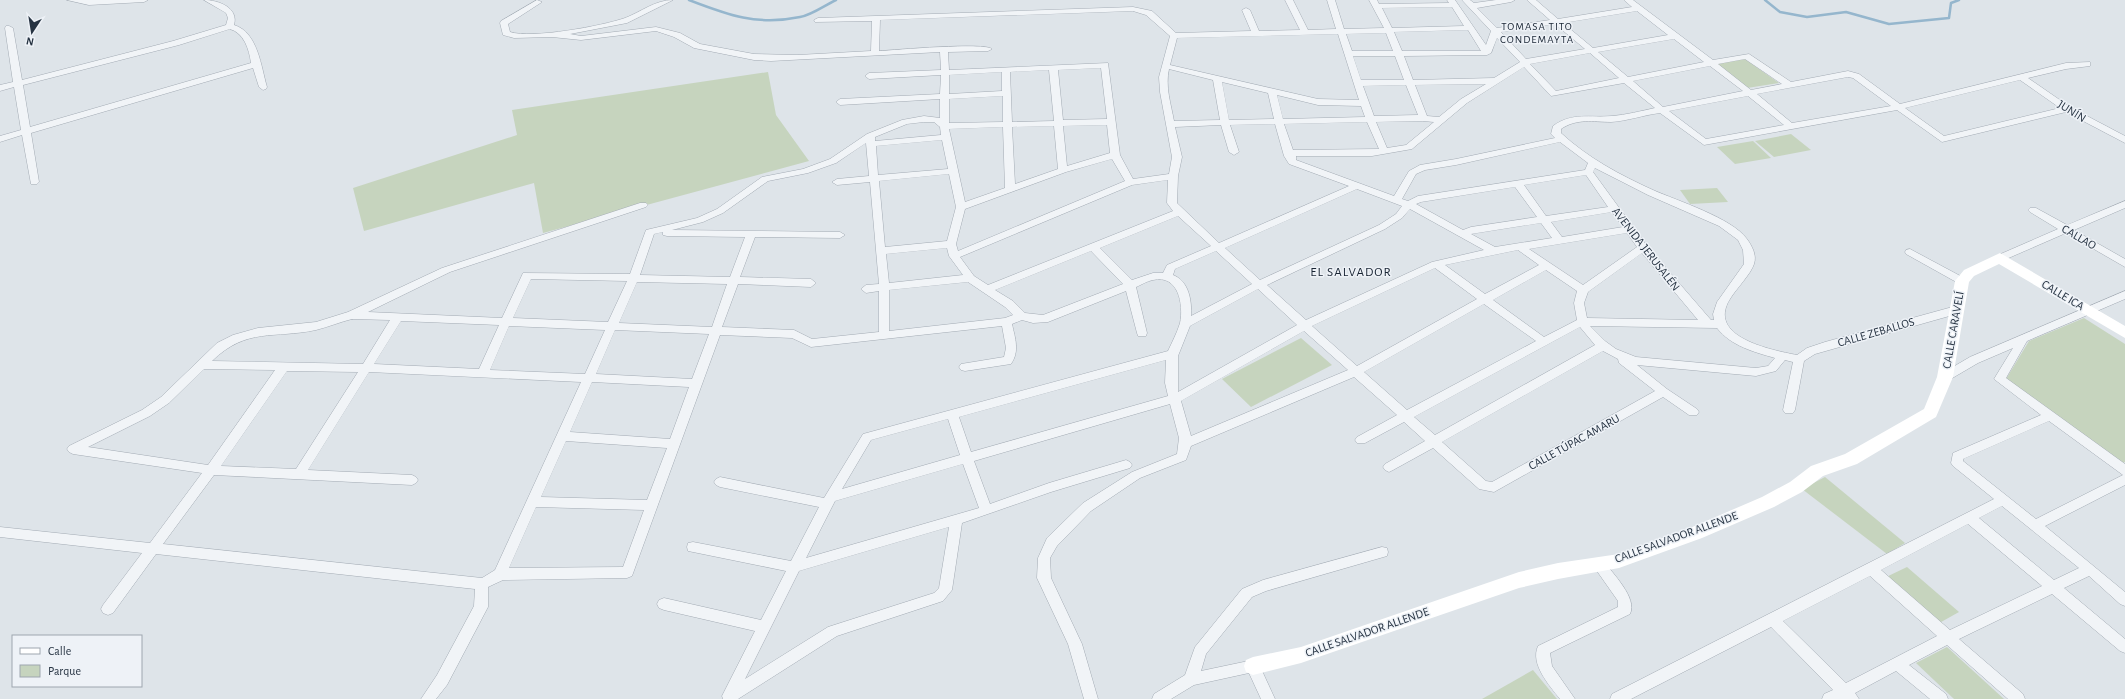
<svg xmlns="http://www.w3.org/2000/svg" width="2125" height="699" viewBox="0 0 2125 699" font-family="'Alegreya Sans',sans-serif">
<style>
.green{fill:#c6d4be}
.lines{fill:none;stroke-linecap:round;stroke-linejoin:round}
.stream{stroke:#95b6cd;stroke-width:2.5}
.street-casing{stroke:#a3abb4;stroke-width:1}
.street{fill:#f1f4f7;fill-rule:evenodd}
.secondary{fill:#fff;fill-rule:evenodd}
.labels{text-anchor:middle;stroke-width:3;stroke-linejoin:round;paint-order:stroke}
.far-neighbourhood-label{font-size:11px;letter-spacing:1px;fill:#182433;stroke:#eef2f7}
.street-label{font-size:12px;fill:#263342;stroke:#eef2f7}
.neighbourhood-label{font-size:13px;letter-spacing:1px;fill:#182433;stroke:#eef2f7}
</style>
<rect width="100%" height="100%" fill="#dee4e9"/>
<g class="green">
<path d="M1745,59L1779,83L1747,88L1714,64Z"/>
<path d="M768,72L776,115L809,161L543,233L534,183L364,231L353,188L517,135L512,110Z"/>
<path d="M1791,134L1811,150L1774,157L1755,141Z"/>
<path d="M1753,141L1771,158L1735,164L1717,147Z"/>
<path d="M1717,188L1728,202L1690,204L1680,190Z"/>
<path d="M2084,318L2125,344V462L2123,463L2006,379L2029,341Z"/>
<path d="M1301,338L1332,365L1251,407L1222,379Z"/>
<path d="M1825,477L1905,543L1887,554L1802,489Z"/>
<path d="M1907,567L1959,612L1934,626L1882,579Z"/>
<path d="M1947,647L2004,699H1954L1916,663Z"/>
<path d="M1533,670L1557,699H1482Z"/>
</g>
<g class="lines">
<g class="stream">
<path d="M689,0C728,15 757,26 800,17C812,15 825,5 836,0"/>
<path d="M1765,0L1780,12L1807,17L1846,12L1889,24L1949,18L1951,3L1959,0"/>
</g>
<defs>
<g id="street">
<path d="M67,0H148L144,2L89,5Z"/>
<path d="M204,0C219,0 239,8 234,25C258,32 261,67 267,87L266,89L263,90L259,87L253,68L31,133L39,182L37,184H31L22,135L0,142V136L21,130L14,87L0,91V85L13,82L5,28L6,26H9L13,28L22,80L173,41L226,25L228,18L226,13ZM230,29C244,33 249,49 251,63L30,127L23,85L179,45Z"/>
<path d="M537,0L542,2L508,24L510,32C532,39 602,26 625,18C641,12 655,0 673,0L627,23L570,34L581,36L656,27L680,33L700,44L754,54L798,55L871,51L872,21L815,22L814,20L818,18L1133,7L1152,11L1176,33L1251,31L1242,10L1246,8L1250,10L1259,31L1300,30L1285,0H1293L1308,30L1336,29L1327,0H1335L1344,29L1384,28L1369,0H1377L1379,4L1449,3L1447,0H1455L1486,45L1491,31L1462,0H1470L1474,3L1496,0H1515L1511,2L1477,8L1497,28L1550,20L1527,0H1536L1558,19L1632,7L1624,0H1633L1713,60L1749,54L1791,82L1848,71L1859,74L1900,104L2066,63L2090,62V66L2066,69L2028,78L2070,107L2125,136V143L2066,112L1942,142L1897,110L1704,145L1660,113C1644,115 1627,121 1611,122C1593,122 1577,118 1561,129V133C1588,158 1620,175 1653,190C1678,201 1732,218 1747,239C1752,246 1757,255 1754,264C1751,274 1736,289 1730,299C1706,337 1771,350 1797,355L1807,348L1825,342L1956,306L1961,310L1960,313L1815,354L1804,361L1795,410L1793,413H1785L1783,410L1793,362L1785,360L1776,371L1756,376L1637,365L1667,389L1697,409L1699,412L1697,415H1689L1663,397L1494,492L1479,489L1433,448L1393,470L1389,472L1385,470L1383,467L1385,464L1425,441L1404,422L1365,443H1357L1355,440L1357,437L1397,415L1354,377L1191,446L1186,460L1140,478L1091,511L1057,546L1050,558L1051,578L1082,644L1098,699H1084L1068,644L1037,578L1038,558L1047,538L1083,503L1132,472L1177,454L1179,438L1170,404L974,461L990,504L1049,483L1126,460L1130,462L1132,465L1130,468L1051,492L962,523L952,590L943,601L837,636L738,699H723L722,696L755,631L664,610L659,608L657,604L659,600L664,598L761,620L786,571L693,552L688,551L687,547L688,543L693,542L791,561L819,507L720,487L716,485L714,482L716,479L720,477L824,498L863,434L1168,351C1172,342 1177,333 1180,323C1184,304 1178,274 1153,280C1147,281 1141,285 1136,287L1147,333L1146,336H1138L1137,333L1126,291L1048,322L1033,323L1022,320L1012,324C1015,338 1020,351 1011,364L965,371L961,370L959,367L961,364L1004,357L1006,348L1002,326L811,347L792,338L720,335L632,576L627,578L503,580L488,587V607L447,685L436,699H421L437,675L474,606L475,589L156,554L113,613L108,615L103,613L101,609L103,605L142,553L0,537V527L150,543L202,473L73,454L69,452L67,449L69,446L142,410L161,397L217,343L233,335L258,328L316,322L348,312L442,268L640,203H646L648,205L646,207L450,272L368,312L502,318L523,273L630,274L646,230L697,218L717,209L762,177L803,169L830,159L867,134L902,120L924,116L940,118V99L840,105L836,102L840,99L940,94L941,75L869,79L865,76L869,73L941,70L940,52L771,61L754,60L694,48L674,37L656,31L581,40L552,37L514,38L503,35L500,23L501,21ZM1452,7L1464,26L1392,28L1382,8ZM1133,11L1146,15L1170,36L1159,77L1160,92L1172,157L1169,174L1133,179L1120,155L1108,63L949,70L948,52L988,51L992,49C985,42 895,50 879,51L880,20ZM1637,11L1668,35L1593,48L1563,23ZM1555,24L1585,49L1526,59L1501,32ZM1468,30L1481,51H1402L1394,32ZM1386,33L1393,51H1352L1346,34ZM1338,34L1359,100L1318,99L1170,65L1177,38ZM1497,38L1520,62L1494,78L1413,80L1404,56L1487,55L1491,53ZM1674,39L1704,62L1628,77L1598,52ZM1590,53L1619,78L1556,91L1530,64ZM1353,56H1395L1404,80H1361ZM1745,59L1782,84L1751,90L1718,64ZM1710,66L1743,91L1663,107L1633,81ZM1524,67L1551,96L1624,83L1655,108C1641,111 1626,115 1612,116C1590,118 1572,112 1553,126L1551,134L1555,138L1456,159L1420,165L1409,171L1394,196L1296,160V156H1372L1412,149L1467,103ZM1101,68L1107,119L1063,120L1058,70ZM1169,69L1213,80L1220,120L1174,121C1171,104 1165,87 1169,69ZM1049,70L1054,121L1012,122L1010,72ZM1002,72V91L949,94V75ZM1848,77L1853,78L1891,106L1792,123L1757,94ZM2020,80L2060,108L1944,136L1905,108ZM1222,82L1268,93L1274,119L1229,120ZM1486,84L1461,99L1439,117L1427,116L1415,85ZM1406,85L1418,115L1374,116L1363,86ZM1277,95L1318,105L1361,106L1365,117L1283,119ZM1003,96V122L949,123V99ZM1748,96L1784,125L1706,139L1669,111ZM1423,121L1434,122L1406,145L1387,148L1376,122ZM924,122H934L940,127L941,135L875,141V137L907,124ZM1367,122L1379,149L1293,150L1284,124ZM1275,124L1284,156L1289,164L1349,186L1219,243L1177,203L1178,176L1182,157L1175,127L1221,125L1229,152L1234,155L1239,152L1230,125ZM1107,125L1110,153L1067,166L1063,126ZM1054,126L1058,169L1015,184L1012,127ZM1003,127L1005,188L965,202L949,129ZM942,140L948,169L878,175L876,146ZM1560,142L1588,163L1585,170L1418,196L1408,201L1402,199L1416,174L1425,170L1456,165ZM866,143L869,176L837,179L832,182L837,185L870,182L879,284L866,285L861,289L866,293L879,291V332L812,339L794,330L722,327L738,284L811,287L816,283L811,279L740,277L755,237L840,238L845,235L840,232L672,230L703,222L723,213L768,181L808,173L836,163ZM1112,159L1125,181L958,251L956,244L965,209L1066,172ZM1595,168L1648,195L1719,226L1738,240L1743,250L1744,264L1717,302L1713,314L1714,320H1711L1647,246L1593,172ZM949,174L956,207L947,241L885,247L879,181ZM1586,175L1608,207L1546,216L1524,185ZM1168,180L1167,203L1173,211L988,285L974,276L960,257L1132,185ZM1515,187L1537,217L1471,227L1463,230L1416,204L1421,202ZM1357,189L1402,206L1396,214L1379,225L1260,280L1225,248ZM1410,209L1484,250L1432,262L1306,320L1267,285L1385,229L1402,218ZM1612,212L1623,227L1562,237L1551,222ZM1178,216L1211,246L1167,265L1163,273H1153L1132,280L1100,248ZM1541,223L1552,238L1495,247L1471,234ZM663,232V235L667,236L745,237L730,277L640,275L654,234ZM1627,233L1637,247L1583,285L1529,249ZM947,248L949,256L963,275L889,283L886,254ZM1518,250L1539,265L1485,294L1445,265ZM1091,251L1123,284L1043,315L1025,313L1013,301L995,290ZM1216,251L1252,284L1191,316C1192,301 1189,281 1173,275L1175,269ZM1642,253L1698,320L1587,318L1584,303L1588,292ZM1435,268L1477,299L1357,366L1312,326ZM1546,270L1577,291L1574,303L1577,320L1544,337L1493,300ZM531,279L627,281L608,322L513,318ZM637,282L727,284L712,327L619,323ZM968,282L1005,307L1013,315L1005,318L889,331V290ZM1258,289L1297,325L1178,392V356L1190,326ZM1484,304L1536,341L1407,410L1364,372ZM352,319L390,320L363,364L212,361C247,327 274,339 316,330C328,327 340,322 352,319ZM401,321L499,325L479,369L374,364ZM509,326L605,330L585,374L490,370ZM1590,326L1717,328C1731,346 1754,352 1775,358L1768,366L1756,368L1636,357L1616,349L1605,341ZM1580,327L1595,345L1435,435L1414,417ZM615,330L709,334L692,379L596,374ZM1304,331L1348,370L1191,436L1181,401ZM1603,351L1618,359L1619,363L1655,391L1492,482L1486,481L1442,442ZM1166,360L1165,383L1168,396L971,452L959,417ZM204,369L275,370L208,465L88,447L150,416L169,403ZM287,371L358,372L296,469L221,466ZM369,372L581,382L495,570L482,578L163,544L214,475L412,485L416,483L418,480L416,477L412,475L308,470ZM592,382L689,387L670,439L570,432ZM948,419L960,455L842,489L871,440ZM566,441L667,448L647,500L541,497ZM963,464L979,508L806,558L835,501ZM536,507L644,510L623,567L509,568ZM949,527L939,588L934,593L828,627L745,679L799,571Z"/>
<path d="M2125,201V208L2074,230L2125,259V267L2066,233L2004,260L2000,261L1995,258L1996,256L2058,229L2030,212L2028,210L2030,208H2036L2067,225Z"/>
<path d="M1910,249L1966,279L1967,281L1962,285L1958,283L1906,254L1905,252L1906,250Z"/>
<path d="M2125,291V299L2027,341L2006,378L2125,464V485L2045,526L2125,592V606L2120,604L2089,576L2064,588L2125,639V653L2120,651L2052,594L1959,639L2023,694L2025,699H2008L1947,645L1909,665L1946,694L1948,699H1930L1896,671L1855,693L1859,699H1822L1824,694L1833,690L1771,627L1631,699H1610L1612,694L1994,499L1953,466L1951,463L1953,453L2041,415L1994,379L2013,348L1978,363L1949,380H1941L1939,377L1941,374L1970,357ZM2049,421L2123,475L2036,519L1963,461V459ZM2002,506L2079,568L2054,580L1979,518ZM1968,524L2042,586L1950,630L1881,570ZM1870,576L1937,636L1846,683L1783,621Z"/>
<path d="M1382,547L1387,548L1388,552L1387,556L1266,591L1252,597L1206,654L1201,671L1253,660L1258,662L1275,699H1261L1249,673L1194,685L1171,699H1152L1154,694L1185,675L1195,647L1242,589L1263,580Z"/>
<path d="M1598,559L1603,560C1612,573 1638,598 1630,614L1550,653L1552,666L1575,699H1560C1549,685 1530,664 1538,646L1618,607V601L1592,564L1593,560Z"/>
</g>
</defs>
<use href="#street" class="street-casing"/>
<use href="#street" class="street"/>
<path class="secondary" d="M2000,253L2125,326V338L1999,264L1974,276L1969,282L1953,377L1936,417L1857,464L1823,476L1802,492L1774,507L1702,538L1619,568L1558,579L1519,588L1301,663L1253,675L1246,672L1244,666L1246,660L1253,657L1301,647L1519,572L1558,563L1619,554L1690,528L1762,497L1790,482L1811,466L1845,454L1924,409L1937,377L1955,281L1964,270Z"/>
</g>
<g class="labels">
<g class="far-neighbourhood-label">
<text x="1537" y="30">TOMASA TITO<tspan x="1537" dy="13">CONDEMAYTA</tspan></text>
</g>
<g class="street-label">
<text transform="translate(2072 111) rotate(32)" y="4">JUNÍN</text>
<text transform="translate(2079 237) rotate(30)" y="4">CALLAO</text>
<text transform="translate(1646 249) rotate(52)" y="4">AVENIDA JERUSALÉN</text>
<text transform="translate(2063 295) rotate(31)" y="4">CALLE ICA</text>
<text transform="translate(1953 330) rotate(-80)" y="4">CALLE CARAVELÍ</text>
<text transform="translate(1876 332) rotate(-16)" y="4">CALLE ZEBALLOS</text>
<text transform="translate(1574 442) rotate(-29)" y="4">CALLE TÚPAC AMARU</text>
<text transform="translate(1676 537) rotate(-20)" y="4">CALLE SALVADOR ALLENDE</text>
<text transform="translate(1367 632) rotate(-19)" y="4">CALLE SALVADOR ALLENDE</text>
</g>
<g class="neighbourhood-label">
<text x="1351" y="276">EL SALVADOR</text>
</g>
</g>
<rect x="12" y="635" width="130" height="52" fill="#eef2f7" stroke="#9ea6af"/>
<rect x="20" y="648" width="20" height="6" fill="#ffffff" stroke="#9ea6af"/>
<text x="48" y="655" font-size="12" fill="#263342">Calle</text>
<rect x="20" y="665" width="20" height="12" fill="#c6d4be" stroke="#9ea6af"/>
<text x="48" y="675" font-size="12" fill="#263342">Parque</text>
<g transform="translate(32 32) rotate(192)" stroke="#eef2f7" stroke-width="3" paint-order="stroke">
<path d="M0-3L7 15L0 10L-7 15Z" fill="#263342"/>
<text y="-6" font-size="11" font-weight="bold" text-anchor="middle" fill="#263342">N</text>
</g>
</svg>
